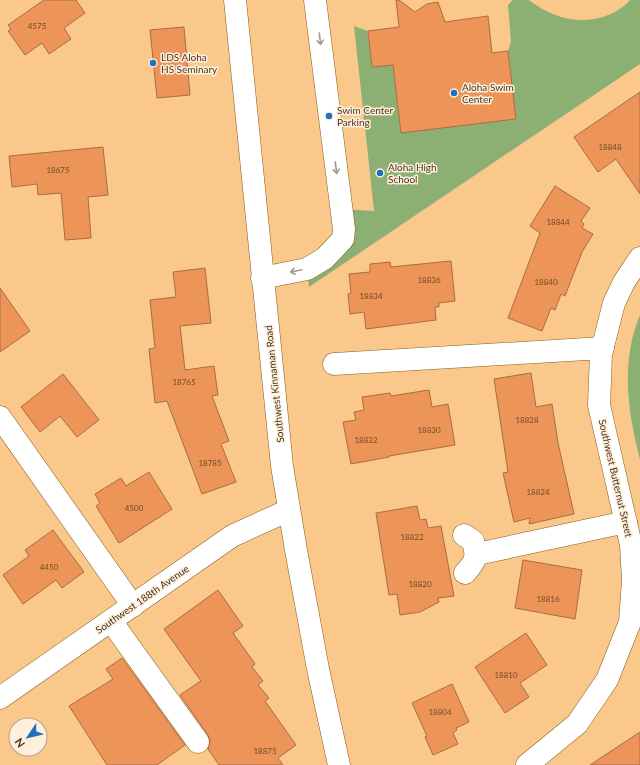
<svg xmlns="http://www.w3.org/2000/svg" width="640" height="765" viewBox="0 0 640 765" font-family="Lato,sans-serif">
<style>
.green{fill:#8cb073}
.building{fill:#ed9458;stroke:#aa6c44}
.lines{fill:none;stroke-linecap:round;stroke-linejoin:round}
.minor-casing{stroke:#875d1b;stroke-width:23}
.major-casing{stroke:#875d1b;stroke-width:23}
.minor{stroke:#fff;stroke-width:22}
.major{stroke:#fff;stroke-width:22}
.oneway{stroke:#a2998c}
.poi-dot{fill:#226fbe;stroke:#fff0de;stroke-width:1.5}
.labels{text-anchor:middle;stroke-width:3;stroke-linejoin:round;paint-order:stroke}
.number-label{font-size:8px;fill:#704b29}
.poi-label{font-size:10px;fill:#463319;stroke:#fff0de;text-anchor:start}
.street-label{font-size:10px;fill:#463319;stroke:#fff0de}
</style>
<rect width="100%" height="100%" fill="#f9c88a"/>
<g class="green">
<path d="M513,0C517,0 523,0 528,0C531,1 533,3 536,5C543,10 552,14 561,17C584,24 614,19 630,0H640V64L309,287L307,269L325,258L341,209L374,211L354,26L368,31L372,67L393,65L401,132L516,119L508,51L511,42L508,5Z"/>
<path d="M640,315V460C628,412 620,363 640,315Z"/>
</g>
<g class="building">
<path d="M44,0H76L85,13L64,28L71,39L49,54L42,43L25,55L8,31L11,29L8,25Z"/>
<path d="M396,0H399L415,12L427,4L438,2L445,22L488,16L492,53L508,51L516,119L401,133L393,65L372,67L368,31L399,27Z"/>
<path d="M184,27L190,95L157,98L150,30Z"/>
<path d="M640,92V194L616,159L598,172L574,137Z"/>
<path d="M103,147L108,195L88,197L91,238L65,240L61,193L38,195L37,184L12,187L9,156Z"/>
<path d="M555,186L590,208L581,221L584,224L582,228L593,234L582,252L565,296L561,294L555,310L551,308L542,331L508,318L540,233L530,226Z"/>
<path d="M451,261L455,301L439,303V307H435L436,320L366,329L364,312L350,314L348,294L351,293L349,274L370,272V264L390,262L391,267Z"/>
<path d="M205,268L211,323L180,326L185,370L214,366L218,395L212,396L229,441L221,444L236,482L202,494L167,401L155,403L149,349L155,348L150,300L176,297L173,272Z"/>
<path d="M0,288L30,331L0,352Z"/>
<path d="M531,373L536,407L552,404L558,443L574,514L529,524L530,518L514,522L503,473L508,472L494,379Z"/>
<path d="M63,374L99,420L77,437L60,416L40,432L21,407Z"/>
<path d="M429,390L432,407L448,404L455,445L389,456V457L351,464L343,422L356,420L354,412L364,410L362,397L390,393L391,396Z"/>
<path d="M149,472L172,509L119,543L96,506L100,503L95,494L121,478L126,486Z"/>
<path d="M417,506L420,520L426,519L428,528L441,526L454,596L438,598L439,602L420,612L400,615L397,594L389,595L376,513Z"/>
<path d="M53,530L84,572L62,588L56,580L23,604L3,575L29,556L25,550Z"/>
<path d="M523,560L582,570L575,619L515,608Z"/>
<path d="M218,590L243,626L233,633L255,664L252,667L263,681L258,685L269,698L265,701L296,745L278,758L283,765H219L208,749L210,741L208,735L180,695L201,681L164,629Z"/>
<path d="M526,633L547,665L520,683L529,697L505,713L475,667Z"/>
<path d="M122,658L185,745L157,765H107L69,706L113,679L106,669Z"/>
<path d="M452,684L469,722L456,728L457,730L453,733L458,744L433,755L425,737L427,736L412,703Z"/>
<path d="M640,732V765H590Z"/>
</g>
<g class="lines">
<defs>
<g id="minor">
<path d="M262,278L307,269L325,258L343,239L344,229L315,0"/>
<path d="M334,364L603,348"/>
<path d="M0,417L133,606"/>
<path d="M464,535L473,541C477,557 477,560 465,573"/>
<path d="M477,554L626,522"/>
<path d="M111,621L198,742"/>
<path d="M0,698L232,536L289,510"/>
<path d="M527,765L577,724L607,680L630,622L633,580L631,545L599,405L601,354L614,303L624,282L640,258"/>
</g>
<path id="major" d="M235,0L282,466L296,550L318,669L339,765"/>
</defs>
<use href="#minor" class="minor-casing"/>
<use href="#major" class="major-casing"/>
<use href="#minor" class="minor"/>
<use href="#major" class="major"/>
</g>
<defs><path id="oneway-shaft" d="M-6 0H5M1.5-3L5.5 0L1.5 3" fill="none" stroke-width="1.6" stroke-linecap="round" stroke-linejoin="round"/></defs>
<g class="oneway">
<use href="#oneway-shaft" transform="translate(320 39) rotate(83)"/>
<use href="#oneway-shaft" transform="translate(336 168) rotate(83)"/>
<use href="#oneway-shaft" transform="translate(296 271) rotate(168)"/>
</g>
<g class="poi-dot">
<circle cx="153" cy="63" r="4"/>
<circle cx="454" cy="93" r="4"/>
<circle cx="329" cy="116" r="4"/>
<circle cx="380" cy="173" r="4"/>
</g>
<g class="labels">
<g class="number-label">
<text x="37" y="29">4575</text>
<text x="610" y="150">18848</text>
<text x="58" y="173">18675</text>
<text x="558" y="225">18844</text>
<text x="429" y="283">18836</text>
<text x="546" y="285">18840</text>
<text x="371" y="299">18834</text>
<text x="184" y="385">18765</text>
<text x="527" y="423">18828</text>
<text x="429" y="433">18830</text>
<text x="366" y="443">18832</text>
<text x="210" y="466">18785</text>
<text x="538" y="495">18824</text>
<text x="134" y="511">4500</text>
<text x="412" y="540">18822</text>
<text x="49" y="570">4450</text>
<text x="420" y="587">18820</text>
<text x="548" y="602">18816</text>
<text x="506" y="678">18810</text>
<text x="440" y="715">18804</text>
<text x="265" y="754">18875</text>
</g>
<g class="poi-label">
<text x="161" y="61">LDS Aloha<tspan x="161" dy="12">HS Seminary</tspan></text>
<text x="462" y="91">Aloha Swim<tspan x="462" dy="12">Center</tspan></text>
<text x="337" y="114">Swim Center<tspan x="337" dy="12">Parking</tspan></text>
<text x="388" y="171">Aloha High<tspan x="388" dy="12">School</tspan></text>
</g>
<g class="street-label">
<text transform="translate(274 384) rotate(-96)" y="4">Southwest Kinnaman Road</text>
<text transform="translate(616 478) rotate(77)" y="4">Southwest Butternut Street</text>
<text transform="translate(142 599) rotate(-35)" y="4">Southwest 188th Avenue</text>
</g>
</g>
<g transform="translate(28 737) rotate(235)"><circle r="19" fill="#fff0de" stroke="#b5a48f"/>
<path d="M0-3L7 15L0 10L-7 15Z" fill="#226fbe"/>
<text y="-6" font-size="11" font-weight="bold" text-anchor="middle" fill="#463319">N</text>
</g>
</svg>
